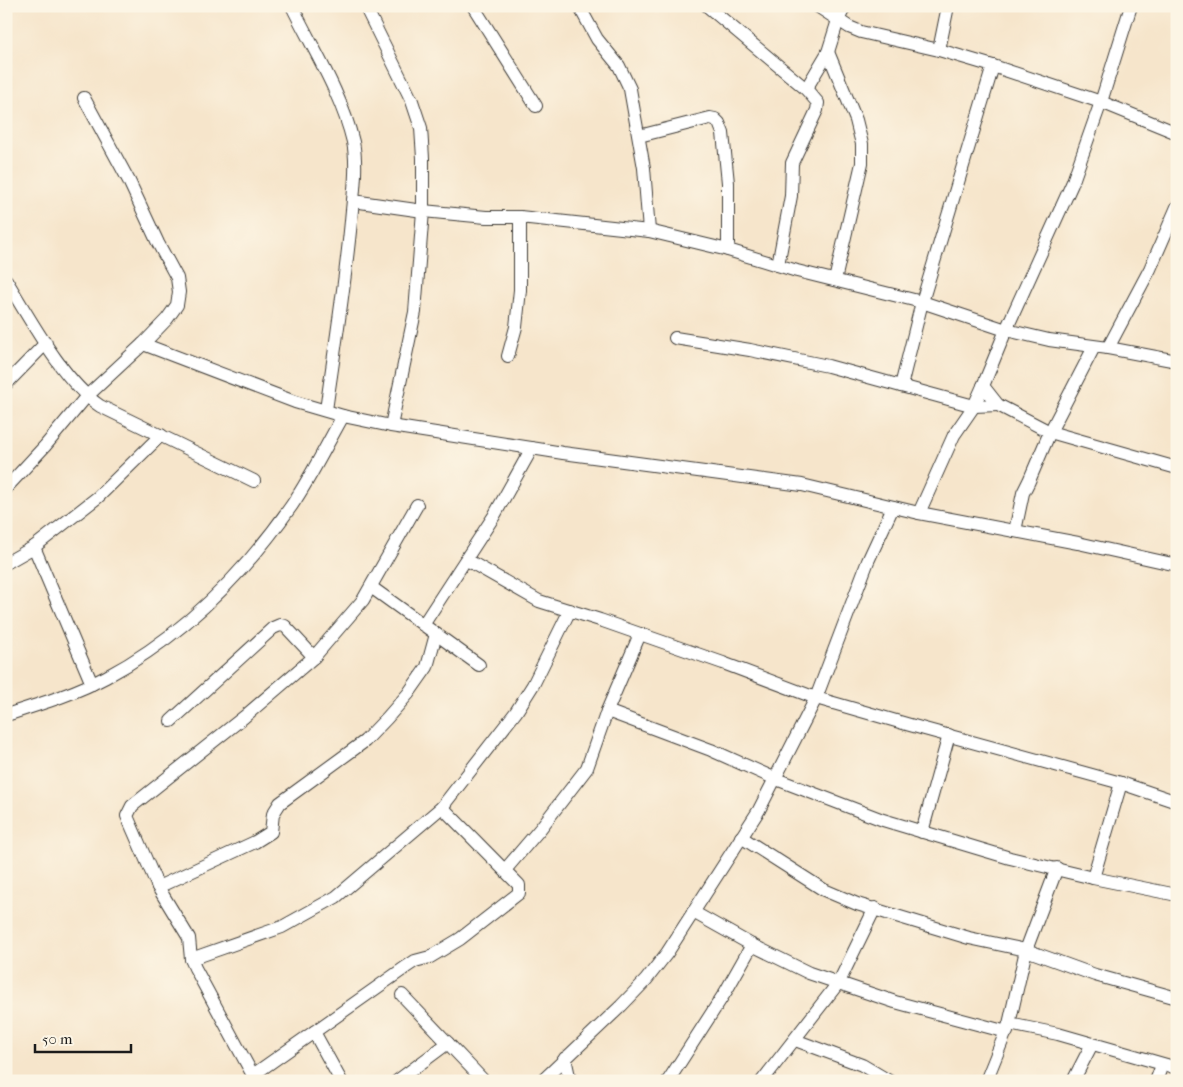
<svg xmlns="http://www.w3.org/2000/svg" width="1183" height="1087" viewBox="0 0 1183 1087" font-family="'IM FELL French Canon',serif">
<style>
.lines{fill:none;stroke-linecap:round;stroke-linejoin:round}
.minor-casing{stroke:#3d3a36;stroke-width:14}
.minor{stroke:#fff;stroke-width:12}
</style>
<rect width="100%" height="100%" fill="#fcf5e5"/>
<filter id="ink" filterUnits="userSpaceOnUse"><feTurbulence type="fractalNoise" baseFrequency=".02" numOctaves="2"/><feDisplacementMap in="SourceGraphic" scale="10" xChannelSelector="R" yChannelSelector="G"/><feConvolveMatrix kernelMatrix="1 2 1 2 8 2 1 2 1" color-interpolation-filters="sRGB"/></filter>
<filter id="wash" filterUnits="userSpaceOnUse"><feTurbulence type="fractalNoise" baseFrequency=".0096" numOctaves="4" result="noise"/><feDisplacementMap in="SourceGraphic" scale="20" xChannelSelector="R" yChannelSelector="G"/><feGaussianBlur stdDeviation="1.12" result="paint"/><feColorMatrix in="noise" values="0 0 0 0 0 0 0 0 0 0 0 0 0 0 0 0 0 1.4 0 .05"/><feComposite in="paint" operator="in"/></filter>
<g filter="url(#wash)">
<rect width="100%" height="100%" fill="#f6e5cb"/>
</g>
<g filter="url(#ink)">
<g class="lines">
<defs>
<g id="minor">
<path d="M292,6C313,49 342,95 353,142C358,167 353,196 351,221C345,285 335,347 326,410"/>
<path d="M365,6L412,101L421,128L423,158V211L415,312L391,426"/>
<path d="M473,6L536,106"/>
<path d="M579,6L597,39L619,66L630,89L644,168L649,231"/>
<path d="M707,6L806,89L818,103L817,110L792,163L791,196L778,265"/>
<path d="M817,6L849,27L861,32L939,50L993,66L1101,102L1177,133"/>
<path d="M939,50L948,6"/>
<path d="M828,52L856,120L862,144V163L835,280"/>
<path d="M806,89L828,52L838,20L845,6"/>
<path d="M639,136L710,118L715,119L719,123L723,133L728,183V250"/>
<path d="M353,201L423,211L486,217H520L649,231L728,250L797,271L922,302L1006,330L1049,340L1108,348L1177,361"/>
<path d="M6,280C30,319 63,381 100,406L254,481"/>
<path d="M675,338L750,350L828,366L974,406L998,405"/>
<path d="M143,344L295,402L343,416L391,426L563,453L802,485L919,513L1078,543L1177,565"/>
<path d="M1108,348L1150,269L1177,207"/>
<path d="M508,356L516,327L520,290V217"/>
<path d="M6,384L46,343"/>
<path d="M901,386L922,302L993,66"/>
<path d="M983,386L998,405L1050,432L1177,468"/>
<path d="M6,488L45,446L86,397L143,344L167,319L177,305L179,292L177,278L158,243L129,181L84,98"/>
<path d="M919,513L954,435L974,406L983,386L1006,330L1072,184L1101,102L1131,6"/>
<path d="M1015,531L1023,493L1029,481L1050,432L1094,347"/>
<path d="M34,547L92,684"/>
<path d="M467,560L539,601L600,620L723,663L816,698L910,725L1121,783L1177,802"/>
<path d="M6,563L34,547L98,497L161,435"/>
<path d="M371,587L479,665"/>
<path d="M423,625L494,516L532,448"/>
<path d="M607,711L711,750L776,779L883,820L1010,858L1093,878L1177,895"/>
<path d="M6,715C40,704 74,694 106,677C181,637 243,575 292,505C311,477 326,446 343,416"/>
<path d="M171,721L273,628L280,625L285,626L314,657"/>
<path d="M922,832L949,735"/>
<path d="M741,837L824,890L857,904L969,938L1026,950L1095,975L1177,998"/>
<path d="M505,870L540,829L587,768L607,711L640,634"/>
<path d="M1093,878L1121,783"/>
<path d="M158,887L255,842L271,832L273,814L280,803L365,741L387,718L408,694L427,667L436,634"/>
<path d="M693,912L752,945L809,973L895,1002L1007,1032"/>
<path d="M191,959L282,927L336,897L442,807L516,712L533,685L570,610"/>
<path d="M402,995L484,1081"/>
<path d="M1009,1024L1058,1034L1177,1068"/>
<path d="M314,1032L341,1081"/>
<path d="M795,1040L862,1065L889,1081"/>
<path d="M565,1058L570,1081"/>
<path d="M253,1075L406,967L415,961L430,957L460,939L519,893V885L442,807"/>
<path d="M256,1081L195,968L191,959L189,938L158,887L127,816L132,806L244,717L314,657L363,600L417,505"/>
<path d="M397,1081L448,1043"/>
<path d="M542,1081L621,1006L646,980L667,953L759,810L816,698L868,561L893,507"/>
<path d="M668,1081L726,991L752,945"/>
<path d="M762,1081L839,982L875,908"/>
<path d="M986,1081L1009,1024L1026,950L1057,868"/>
<path d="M1073,1081L1092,1044"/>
<path d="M1156,1081L1162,1065"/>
</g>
</defs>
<use href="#minor" class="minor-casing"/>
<use href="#minor" class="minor"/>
</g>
</g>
<rect width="1183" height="1087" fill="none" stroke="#fcf5e5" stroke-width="25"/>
<path d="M35 1044v8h96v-8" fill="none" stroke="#1c1c1c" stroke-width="2.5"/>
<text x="42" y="1044" font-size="15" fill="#1c1c1c" stroke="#fcf5e5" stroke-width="4" paint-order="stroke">50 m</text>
</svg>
